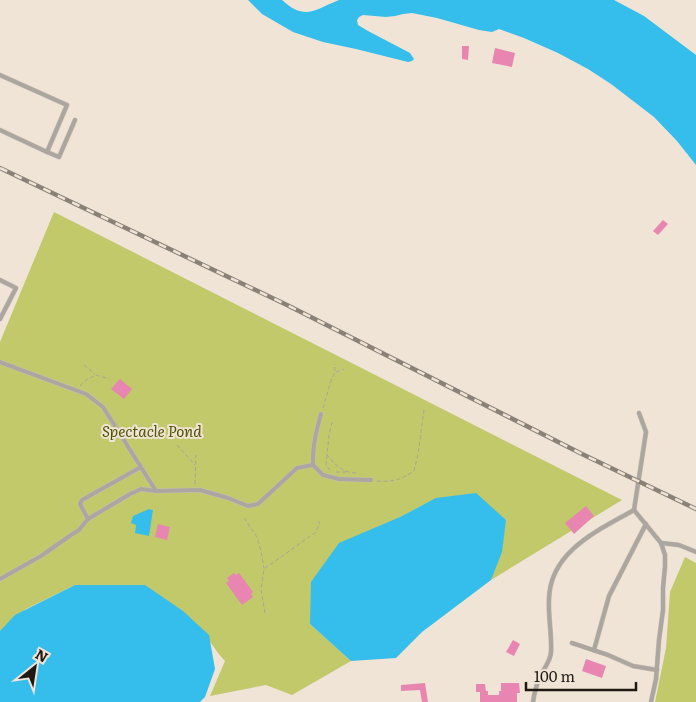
<svg xmlns="http://www.w3.org/2000/svg" width="696" height="702" viewBox="0 0 696 702" font-family="Literata,serif">
<style>
.green{fill:#c1c96b}
.water{fill:#35bdeb}
.building{fill:#e886b1}
.lines{fill:none;stroke-linecap:round;stroke-linejoin:round}
.service-casing{stroke:#cabfb3;stroke-width:5}
.path{stroke:#aca398;stroke-width:1;stroke-dasharray:4 2.5;stroke-linecap:butt}
.service{stroke:#aba6a0;stroke-width:4}
.rail-casing{stroke:#8a8279;stroke-width:4.5}
.rail{stroke:#f0e4d6;stroke-width:2.5;stroke-dasharray:8;stroke-linecap:butt}
.labels{text-anchor:middle;stroke-width:4;stroke-linejoin:round;paint-order:stroke}
.park-label{font-size:15px;font-style:italic;fill:#4f5300;stroke:#f0e4d6}
</style>
<rect width="100%" height="100%" fill="#f0e4d6"/>
<g class="green">
<path d="M54,212L622,500L491,580L506,520L423,505L400,517L310,624L351,661L292,695L266,685L210,696L225,661L218,653L198,625L75,585L26,609L0,635V342Z"/>
<path d="M685,557L696,563V702H655L666,648L670,592Z"/>
</g>
<g class="water">
<path d="M248,0H282C305,21 314,10 339,0H614L644,16L696,55V165L677,141L654,117L611,84L588,69L558,53L524,38L499,29L492,32L479,30L437,18L412,13L403,14L395,16L386,17L363,15L359,17L357,20L358,25L368,31L410,53L414,59L412,61L408,62L356,49L323,42L293,32L262,14Z"/>
<path d="M476,493L506,520L502,552L491,580L422,632L396,658L351,661L310,624L311,582L339,543L400,517L436,498Z"/>
<path d="M149,509L153,510L149,536L135,533L136,525L131,523L133,516Z"/>
<path d="M75,585H145L183,611L209,635L215,669L205,697L200,702H0V631L15,615Z"/>
</g>
<g class="building">
<path d="M462,46H469L468,60L462,59Z"/>
<path d="M495,48L515,53L512,67L492,63Z"/>
<path d="M663,220L668,224L658,235L653,231Z"/>
<path d="M120,379L132,389L124,399L111,389Z"/>
<path d="M586,506L594,516L574,534L565,523Z"/>
<path d="M158,524L170,527L167,540L155,537Z"/>
<path d="M234,573L236,575L239,573L253,592L251,594L253,597L242,605L226,583L229,581L227,578Z"/>
<path d="M513,640L520,644L514,656L506,652Z"/>
<path d="M586,659L606,666L602,678L582,671Z"/>
<path d="M425,683L428,702H422L420,690L401,691V685Z"/>
<path d="M501,683H519L520,693H517V702H480V692H476V684H485L486,691H488V695H499V691H501Z"/>
</g>
<g class="lines">
<defs>
<g id="service">
<path d="M0,75L67,105L47,152L0,130"/>
<path d="M47,152L59,157L75,120"/>
<path d="M0,280L16,288L0,319"/>
<path d="M0,362L86,394L103,407L156,491"/>
<path d="M639,413L646,432L634,510L661,543L665,555V567L663,588V610L659,640L656,679L651,702"/>
<path d="M321,414C316,431 312,447 313,465L323,475L339,479L371,480"/>
<path d="M88,519L80,504L82,500L141,467"/>
<path d="M661,543L679,545L696,552"/>
<path d="M0,579L41,556L71,535L79,530L88,519L130,494L141,489L156,491L200,490L228,498L248,506L258,504L297,468L313,465"/>
<path d="M572,643L608,655L633,666L657,670"/>
<path d="M594,650L609,596L646,524"/>
<path d="M533,702C534,694 537,684 540,676C544,669 551,660 551,652C552,634 548,617 549,599C550,551 599,530 634,510"/>
</g>
</defs>
<use href="#service" class="service-casing"/>
<g class="path">
<path d="M84,365L95,374"/>
<path d="M336,372L344,369"/>
<path d="M80,386L86,380L96,375L109,379"/>
<path d="M323,408L331,381L335,372V364"/>
<path d="M332,422L329,435L327,455C336,466 342,472 356,473"/>
<path d="M177,445L195,465"/>
<path d="M327,455L326,465L330,470"/>
<path d="M336,472H346"/>
<path d="M377,481C394,482 400,480 414,471L418,454L424,410"/>
<path d="M195,484L196,455"/>
<path d="M244,518L257,537L261,551L264,568"/>
<path d="M265,613L261,589L264,569L316,532L320,521"/>
</g>
<use href="#service" class="service"/>
<defs>
<path id="rail" d="M0,168L287,305L582,454L696,509"/>
</defs>
<use href="#rail" class="rail-casing"/>
<use href="#rail" class="rail"/>
</g>
<g class="labels">
<g class="park-label">
<text x="152" y="437">Spectacle Pond</text>
</g>
</g>
<g transform="translate(35 667) rotate(30)" stroke="#f0e4d6" stroke-width="4" paint-order="stroke">
<path d="M0-4L9 19L0 12L-9 19Z" fill="#1e1915"/>
<text y="-8" font-size="14" font-weight="bold" text-anchor="middle" fill="#1e1915">N</text>
</g>
<path d="M526 682v8h110v-8" fill="none" stroke="#1e1915" stroke-width="2.5"/>
<text x="534" y="682" font-size="15" fill="#1e1915" stroke="#f0e4d6" stroke-width="4" paint-order="stroke">100 m</text>
</svg>
